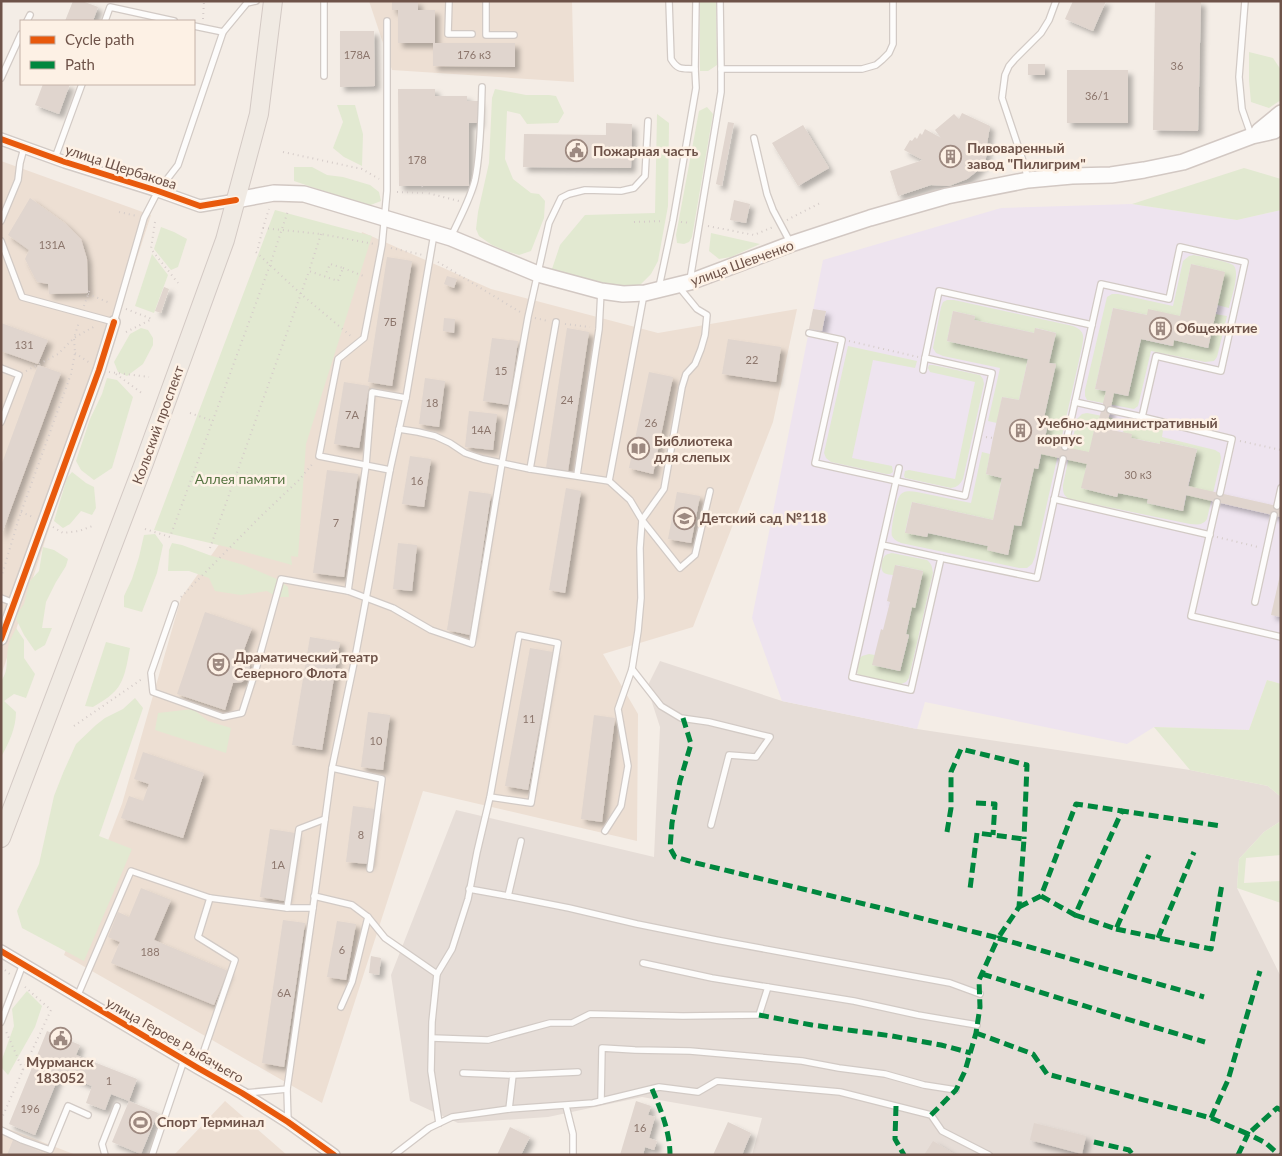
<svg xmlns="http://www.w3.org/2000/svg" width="1282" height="1156" viewBox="0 0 1282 1156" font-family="Lato,sans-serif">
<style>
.residential{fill:#eddfd3}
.industrial{fill:#e6ddd7}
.education{fill:#eee4ef}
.green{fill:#e2e9d1}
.building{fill:#e0d5ce;filter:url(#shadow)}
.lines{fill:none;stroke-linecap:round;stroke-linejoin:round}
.lane-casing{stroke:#d2cac5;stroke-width:8}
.street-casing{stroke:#d2cac5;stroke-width:14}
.secondary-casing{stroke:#d2c8c3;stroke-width:18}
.primary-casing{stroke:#d3c9c4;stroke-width:20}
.path{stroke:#d5ccc9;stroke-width:2;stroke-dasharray:1 4;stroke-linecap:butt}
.lane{stroke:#fdfcfb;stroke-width:5.5}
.street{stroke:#fdfcfb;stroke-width:11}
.secondary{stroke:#fdfcfb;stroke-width:15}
.primary{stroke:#f0eae3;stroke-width:18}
.quiet{stroke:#00873e;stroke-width:5;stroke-dasharray:10 5;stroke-linecap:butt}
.cycleway-casing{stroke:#fdf1e5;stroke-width:9}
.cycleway{stroke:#e8590c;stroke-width:6}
.labels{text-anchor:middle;stroke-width:5;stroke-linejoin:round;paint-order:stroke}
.number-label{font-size:11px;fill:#8c766c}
.poi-label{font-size:14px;font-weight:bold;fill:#6e5349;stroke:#fdf1e5;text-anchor:start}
.street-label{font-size:14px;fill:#6e5349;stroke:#fdf1e5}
.park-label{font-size:14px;fill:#567442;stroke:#fdf1e5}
</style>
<defs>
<filter id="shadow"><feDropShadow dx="4.5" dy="4.5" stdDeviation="2.5" flood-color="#0004"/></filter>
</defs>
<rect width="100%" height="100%" fill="#f4ede6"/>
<g class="residential">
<path d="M369,1H572L574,82L392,70Z"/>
<path d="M1,161L151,215L1,676Z"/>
<path d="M362,232L491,289L658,333L797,309L773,422L693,627L603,654L638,714L637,841L423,791L322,1103L64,955L122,804L181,598L296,436Z"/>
<path d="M225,1101L287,1155H174Z"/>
<path d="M1,1126L76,1155H1Z"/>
</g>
<path class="industrial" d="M660,661L782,701L917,729L1190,770L1268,786L1281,797V821L1264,832L1239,859L1237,888L1281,977V1155H752L762,1118L642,1097L548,1117L458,1123L410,1101L391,975L456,810L654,857L660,727L647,687Z"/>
<path class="education" d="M1132,204L1237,220L1281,210V684L1267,680L1249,730L1154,727L1127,744L925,702L917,729L782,701L752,618L823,260L1001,208Z"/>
<g class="green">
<path d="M700,1H716L717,65L708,71H700Z"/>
<path d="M1249,52L1273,58L1281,70V100L1269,108L1251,102L1249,81Z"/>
<path d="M495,89L526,95H549L556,96L564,113L558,123L527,124L520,114L507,111L505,159L513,179L531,193L539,194L545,201L544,218L531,251L519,255L506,251L492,245L479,236L476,229L478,212L489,163L492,98Z"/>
<path d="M337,105H355L363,134L362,166L344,157L333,148L343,122Z"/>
<path d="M707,107L713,114L692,237L689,242L684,244L677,243L676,235L699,111Z"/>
<path d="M657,114L669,123L668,206L658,261L651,274L640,285L626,290L551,272L560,245L585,215L655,213Z"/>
<path d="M294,167H312L327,175L343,177L370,185L379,192L381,201L368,206L294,181Z"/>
<path d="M1244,168L1281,179V210L1237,220L1132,204Z"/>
<path d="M275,210L372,236L306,444L298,557L291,556L292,565L227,547L154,530Z"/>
<path d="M161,227L174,232L187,239L178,267L171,270L154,249Z"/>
<path d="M711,233L760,244L731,257L719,259L709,251Z"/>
<path d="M152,254L168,275L154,313L135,306Z"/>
<path d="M1194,255C1202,257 1227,261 1233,265C1241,271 1231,299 1229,308L1217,305L1224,272L1191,264L1180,316L1147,315L1113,308L1095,389L1128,396L1141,339L1172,346L1174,340L1208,348L1215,314L1227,316L1217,357L1214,361L1205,362L1151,351L1139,402L1138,406L1134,409L1087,400L1085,396V390L1107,297L1112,294H1118L1173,306L1183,261L1189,256Z"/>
<path d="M947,300H954L1073,326C1085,331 1084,336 1082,347L1035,557L1032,564L1027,568H1019L901,543C897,541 894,540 892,536C890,532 896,501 899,497C902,490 910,491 917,492L971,503L982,452L990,454L986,474L1002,478L993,520L912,502L905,532L927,537L928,533L988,546V550L1008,555L1014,525L1021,526L1034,468L1038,469L1048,424L1043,422L1056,364L1049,363L1056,333L1036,328L1034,333L974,320L975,316L953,311L947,341L1028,359L1019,400L1002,397L997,423L988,421L1000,368L943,356L936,353L933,348L941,307L943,302Z"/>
<path d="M141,328L148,330L153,338V345L143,364L127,376L118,372L114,362L130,334Z"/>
<path d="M848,346L917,361L915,368L873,360L852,458L892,466L893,472L890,474H886L831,462L826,458L824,453Z"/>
<path d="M929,365H933L980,375L983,379L984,384L963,479C960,484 958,487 951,488L905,478L904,476L905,471L909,470L955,479L975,382L930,372L928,368Z"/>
<path d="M107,378L117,380L133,397L112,468L94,480L81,470L76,461L90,419L102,394Z"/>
<path d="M1087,413L1113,418L1110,430L1095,427L1082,488L1117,497L1118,493L1148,499L1147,503L1183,511L1197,449L1161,441L1160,444L1131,438L1123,432L1126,422L1160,428L1163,430L1162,437L1215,450L1220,453L1221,458L1220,463L1207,519C1203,525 1198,525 1190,524L1069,499C1063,495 1063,492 1063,485L1077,419L1082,414Z"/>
<path d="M72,472L86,483L94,487L96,508L92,515L81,511L70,524L63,528L54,521L67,478Z"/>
<path d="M155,534L163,545L157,573L142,612L124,607V596L132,579L139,557L144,535Z"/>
<path d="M172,543L182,545L209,555L244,565L279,580L288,587L289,597H277L267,591L241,595L215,591L209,578L189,571H168L169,550Z"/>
<path d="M43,547L54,550L68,559L66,566L56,582L46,602L42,628H52L45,645L35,651L24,635L15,617L24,604L30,581L39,571Z"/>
<path d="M892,553L927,560C932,564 932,567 933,573L909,678L906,682L899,685L860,676L857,673L859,659L862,656L869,654L875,655L873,665L900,671L909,635L906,634L912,607H915L923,571L896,565L893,575C891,575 886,574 884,573C880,570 881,561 884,557C886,554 888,554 892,553Z"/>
<path d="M16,628L24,640V658L35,674L26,698L14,694L4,701L16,712C16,728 9,743 1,757V681C10,670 5,657 9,644C10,639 14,633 16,628Z"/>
<path d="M106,642L130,648C127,663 125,683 113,693C107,699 99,703 93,707L85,706Z"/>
<path d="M1267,680L1281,684V797L1268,786L1190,770L1154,727L1249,730Z"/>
<path d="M135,698L143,708L99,836L132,849L84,961L22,928L17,911L39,864L54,796L63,773L76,744L96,725L105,718L123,709Z"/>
<path d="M193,709L208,721L231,728L226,753L155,730L158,713Z"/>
<path d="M1281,821V855L1246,858L1244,883L1281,881V903L1237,888L1239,859L1264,832Z"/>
<path d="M27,991L42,1006L35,1027L8,1075L1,1067V1062L14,1026L12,1009Z"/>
</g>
<g class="building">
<path d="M73,1H82L98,7L93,21H65Z"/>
<path d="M392,1H418V10H435V43H515V67L433,66V43H398V10H392Z"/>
<path d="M1073,1H1106L1093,31L1065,19Z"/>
<path d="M1155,1H1201L1198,131L1153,130Z"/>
<path d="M340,31H374L375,86L340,87Z"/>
<rect x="1028" y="64" width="17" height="11"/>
<rect x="1067" y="70" width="61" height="53"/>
<path d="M43,84H70L59,114L35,105Z"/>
<path d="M398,89H435V96H467V101H479V123H469V186H399Z"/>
<path d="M962,113L990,126L987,144V153L985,162L976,172L967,179L949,186L931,185L898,196L890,171L923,160L904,150L910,140L912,141L915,137L917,139L920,133L922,135L925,129L941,138L935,130L954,114L959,119Z"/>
<path d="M728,122L734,123L722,186L716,184Z"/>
<path d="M606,123L632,124L631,168L523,167L524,134L606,135Z"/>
<path d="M803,125L829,168L798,186L772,143Z"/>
<path d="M30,198L66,224L81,239L87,259L88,293L49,294L48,284L37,282L25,259L29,250L8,235Z"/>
<path d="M734,200L750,204L746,223L730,220Z"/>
<path d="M387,257L412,261L392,386L368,382Z"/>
<path d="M1191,264L1225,272L1208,348L1174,340L1173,346L1141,339L1128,396L1114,393L1106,429L1132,434L1131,438L1145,441L1160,444V441L1197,449L1188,486L1281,507V517L1186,495L1183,511L1147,503L1148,499L1118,493L1117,497L1081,488L1087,464L1041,454L1038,469L1034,468L1021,526L1014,525L1008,555L987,550L988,546L928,533L927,537L905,533L912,502L993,520L1002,478L986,474L993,438L1002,397L1019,400L1028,359L947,341L953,311L975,316L974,320L1034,333L1035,328L1056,333L1049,363L1056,364L1043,422L1048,423L1044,443L1089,452L1095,426L1097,427L1106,391L1095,389L1113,308L1147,315L1148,309L1180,316Z"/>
<path d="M447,276L457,279L454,288L444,284Z"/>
<path d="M164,287L169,289L161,313L155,311Z"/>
<path d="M813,309L826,311L822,331L809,329Z"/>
<path d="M444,318L455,319L454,333L443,331Z"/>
<path d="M1,323L48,340L38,364L1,351Z"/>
<path d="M567,328L589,332L568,471L546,468Z"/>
<path d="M492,338L518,341L509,405L483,401Z"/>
<path d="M728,339L781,347L776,382L722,374Z"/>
<path d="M38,365L61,373L1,536V466Z"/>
<path d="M649,372L673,377L653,474L629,468Z"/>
<path d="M425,378L445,381L439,427L419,424Z"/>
<path d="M344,382L369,386L359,448L334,444Z"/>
<path d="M469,411L497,414L493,450L465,447Z"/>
<path d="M410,456L431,459L424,507L402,504Z"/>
<path d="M327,470L358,474L344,577L313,573Z"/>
<path d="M566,488L581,491L565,593L549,590Z"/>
<path d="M469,491L491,494L470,635L447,630Z"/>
<path d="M677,492L700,496L691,543L668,539Z"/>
<path d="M398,543L417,545L412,591L393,589Z"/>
<path d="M895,565L923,571L915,608L912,607L906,634L909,635L900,671L872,665L881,629L883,630L890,602L887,601Z"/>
<path d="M1280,575H1281V617L1271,615Z"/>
<path d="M205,612L252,628L242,655L248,661L250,669L248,677L242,682L233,683L225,710L177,694Z"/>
<path d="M310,637L340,642L322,750L292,745Z"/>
<path d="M530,648L553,652L528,790L505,786Z"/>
<path d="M368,712L390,715L383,770L361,767Z"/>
<path d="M594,715L615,718L602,822L581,819Z"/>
<path d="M143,752L204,773L183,838L121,818L129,796L143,801L149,784L134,779Z"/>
<path d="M353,806L375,809L369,864L346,862Z"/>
<path d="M270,829L295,833L285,901L260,897Z"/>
<path d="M141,888L171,900L154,940L228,971L214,1005L111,963L120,942L108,937L118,912L129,917Z"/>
<path d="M283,920L305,923L284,1067L262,1063Z"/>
<path d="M337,921L356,924L346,980L327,977Z"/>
<path d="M371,956L381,958L379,975L369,973Z"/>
<path d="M47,1031L80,1045L76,1055L137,1079L129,1101L158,1113L141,1154L112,1142L129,1101L111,1094L105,1110L86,1103L92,1086L60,1073L35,1135L9,1124Z"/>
<path d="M636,1101L651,1106L648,1115L655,1117L649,1138L657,1141L654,1150L645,1147L643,1155H620Z"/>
<path d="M728,1122L751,1133L742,1155H713Z"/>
<path d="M1034,1123L1086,1136L1082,1154L1030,1140Z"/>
<path d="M510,1127L530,1137L521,1155H497Z"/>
<path d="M13,1140L48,1155H7Z"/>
<path d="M933,1141L956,1155H924Z"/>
</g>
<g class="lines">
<defs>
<g id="lane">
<path d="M449,1L448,34H472"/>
<path d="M486,1V35H514"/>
<path d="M720,1L721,69"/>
<path d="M1245,1L1239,77L1242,109L1251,135"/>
<path d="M27,21L30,15"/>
<path d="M105,21L110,7L174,21"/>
<path d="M387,21V191L382,245L364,338L338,359L319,456L390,470"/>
<path d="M194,26L223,32"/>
<path d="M695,69L696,1"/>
<path d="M324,76V1"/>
<path d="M1,78L21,34"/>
<path d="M754,138L767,194L773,210L790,242"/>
<path d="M55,158L82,84"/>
<path d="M1028,180L1024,164L1002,98L1005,75L1009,66L1015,59L1041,33L1049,20L1056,1"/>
<path d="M1,221L18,180L20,163L24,148"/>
<path d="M451,237C459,219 470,200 475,180C481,151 481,116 482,87"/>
<path d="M1,241L22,297L114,322L144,218L158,191L178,165L223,32L247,3L256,1"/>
<path d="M690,280L721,92V69H862L876,65L882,60L889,53L893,44V1"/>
<path d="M659,287L673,221L696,88L695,69C683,68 678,71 671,59L669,1"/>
<path d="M679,287L697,309L707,315L705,335L701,349L695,364L686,374L682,387L664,489L642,520L680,568L695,555L710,491"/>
<path d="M809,333L842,340L815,463L965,496L992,373L925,358L939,291L1092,325"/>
<path d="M1,368L19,375L1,422"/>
<path d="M923,370L925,358"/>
<path d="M1075,402L1102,408"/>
<path d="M1142,417L1232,439L1220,493"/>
<path d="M399,429L418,432L435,436L450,443L465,453L483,459L530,469L609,481L630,500L642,520L640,548L641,598L638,631L632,669L618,709L628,766L621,806L605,831"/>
<path d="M1065,447L1101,284L1169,299L1180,247L1245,262L1221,371L1156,356L1142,417L1110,410"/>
<path d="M530,469L556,322"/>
<path d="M577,475L599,329L601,291"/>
<path d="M609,481L644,294"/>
<path d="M1054,499L1210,535"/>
<path d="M1217,502L1191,616L1281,637"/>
<path d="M1277,506L1281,488"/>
<path d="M882,545L941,558L911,690L852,677L899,468"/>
<path d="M941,558L1037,578L1063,459"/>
<path d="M348,591L366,465L372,392L406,398"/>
<path d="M1,598L14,603"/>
<path d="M1255,602L1274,515"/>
<path d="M175,604L151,673L153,692L223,717L242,713L256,669L281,579L348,591L393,608L431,630L472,644L502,463L528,317L549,223L561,198L569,194L585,190L621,191L634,188L645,176L648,121"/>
<path d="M632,669L661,706L681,718L709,722L770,737L756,757L729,755L711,825"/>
<path d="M332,768L382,779L370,869"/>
<path d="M469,889L508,896L521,841"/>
<path d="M314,896L352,905L368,917L352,982L341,1007"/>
<path d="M508,896L569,908L637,924L716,940L950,983L980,994"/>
<path d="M287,908L299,829L325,819"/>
<path d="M313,908L332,768L355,658L390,470L406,398L434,234"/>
<path d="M368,917L385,938L437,974L432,1022L431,1071L439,1123"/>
<path d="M643,963L712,978L854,1001L918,1015L977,1025"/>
<path d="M437,974L452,949L468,899L477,852L490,797L519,635L558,643L531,803L490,797"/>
<path d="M77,997L131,871L210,898L287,908H313L287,1089L245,1093"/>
<path d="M1,1022L23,964"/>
<path d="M432,1038L488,1040L550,1023H572L590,1014L683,1016L759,1015L768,987"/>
<path d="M198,1068L235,960L198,937L210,898"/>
<path d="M463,1073L513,1075L509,1109"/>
<path d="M513,1075L578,1072"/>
<path d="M287,1089L288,1122"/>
<path d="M601,1101L602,1048L635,1050L690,1051L802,1061L839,1068L885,1074L924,1085L956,1090"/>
<path d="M566,1106L573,1134V1155"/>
<path d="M1,1130L22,1140L50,1150L68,1106L88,1115"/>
<path d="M105,1155L102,1144L117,1106"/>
<path d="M152,1155L184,1060"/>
<path d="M394,1155L429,1128L452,1117L509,1109L593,1103L659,1087L698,1092L717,1081L840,1092L931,1115L942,1131L989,1155"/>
</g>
<g id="street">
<path d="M1,139L65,162L158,191L200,206L236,200"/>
<path d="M1,639L99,370L114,322"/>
<path d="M1,951L198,1068L242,1093L288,1122L334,1155"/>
</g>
<g id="secondary">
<path d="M1259,131L1281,113"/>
<path d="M236,200L274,193L304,194L451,238L538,274L601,291L623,294L645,293L690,282L791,244L870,218L947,196L1028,180L1072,176L1111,175L1144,170L1183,162L1252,136L1274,131L1281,126"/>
</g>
<path id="primary" d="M1,838L144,463L225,240L259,114L273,1"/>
</defs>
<use href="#lane" class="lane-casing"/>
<use href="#street" class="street-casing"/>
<use href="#secondary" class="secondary-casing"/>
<use href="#primary" class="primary-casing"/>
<g class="path">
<path d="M203,19L204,1"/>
<path d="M283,152L362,169L379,179"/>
<path d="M422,186L428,193L459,201"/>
<path d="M397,192L427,193"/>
<path d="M119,212L137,216"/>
<path d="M787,220L822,202"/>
<path d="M155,222L151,249L178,283"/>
<path d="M634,222L664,221"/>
<path d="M681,222L691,223"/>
<path d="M708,226L754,235L773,227"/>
<path d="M263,228L321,234L374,244"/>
<path d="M321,234L309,271L338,281L343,268L330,264L325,276"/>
<path d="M258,248L263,228L269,209"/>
<path d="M391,248L423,255"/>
<path d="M256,252L301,294L352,337"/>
<path d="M438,262L520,312"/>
<path d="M343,268L366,277"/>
<path d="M88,294L110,303"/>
<path d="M84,306L90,289"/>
<path d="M126,309L152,319"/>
<path d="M535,318L548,321"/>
<path d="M565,324L590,327"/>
<path d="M126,332L152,319"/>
<path d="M849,341L918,357"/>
<path d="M75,353L90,363"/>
<path d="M26,371L58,354L74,338L95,326"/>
<path d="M109,372L149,377"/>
<path d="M116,374L143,394"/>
<path d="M190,413L213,421"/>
<path d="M986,437L993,438"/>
<path d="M1240,441L1281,450"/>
<path d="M21,512L33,517"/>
<path d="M53,527L63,533L79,531L95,525"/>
<path d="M145,529L170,537L270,265L288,211"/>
<path d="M1217,537L1258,547"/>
<path d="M210,548L309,271"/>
<path d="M1,578L19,518L71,374L75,353L74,338L79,322"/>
<path d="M181,597L259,518L299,480L314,462"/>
<path d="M74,726L142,679"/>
<path d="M1,967L11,975"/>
<path d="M23,1070L51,1010L24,986"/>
<path d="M1,1120L23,1070L5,1029"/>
</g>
<use href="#lane" class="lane"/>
<use href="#street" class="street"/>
<use href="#secondary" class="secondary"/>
<use href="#primary" class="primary"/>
<g class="quiet">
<path d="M683,718L691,744L680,781L672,823L670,848L675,857L696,863L885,909L998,938L1019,907L1024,839L977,833L970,889"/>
<path d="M976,803L995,804L993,835"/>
<path d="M947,832L951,808V772L961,749L1027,765L1024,839"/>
<path d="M1041,896L1075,915L1122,811L1221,826"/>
<path d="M1019,907L1041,896L1076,804L1122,811"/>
<path d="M1075,915L1116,929L1149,855"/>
<path d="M1116,929L1211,949L1222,884"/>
<path d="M1158,938L1194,852"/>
<path d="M982,974L1120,1017L1205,1042"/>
<path d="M759,1015L812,1025L892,1036L941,1045L971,1053"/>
<path d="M976,1033L1033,1054L1047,1074L1211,1118L1228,1080L1260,971"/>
<path d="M652,1089C661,1110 670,1132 670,1155"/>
<path d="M896,1106L895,1139L904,1155"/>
<path d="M931,1115L956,1090L965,1071L976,1033L980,1007L979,980L998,938L1204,997"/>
<path d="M1211,1118L1248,1134L1277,1108L1281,1110"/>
<path d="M1094,1142L1129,1150L1133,1155"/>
<path d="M1238,1155L1248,1134L1266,1143L1279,1155"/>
</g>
<defs>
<g id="cycleway">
<path d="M1,139L65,162L158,191L200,206L236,200"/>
<path d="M1,639L99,370L114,322"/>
<path d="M1,951L198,1068L242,1093L288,1122L334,1155"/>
</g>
</defs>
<use href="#cycleway" class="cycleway-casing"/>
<use href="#cycleway" class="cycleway"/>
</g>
<defs>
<symbol id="civic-ring" viewBox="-11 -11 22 22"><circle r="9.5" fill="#fdf1e5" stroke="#9d8980" stroke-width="1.5"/><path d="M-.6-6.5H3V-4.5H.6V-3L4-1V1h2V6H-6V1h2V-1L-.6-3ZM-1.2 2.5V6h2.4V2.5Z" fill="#9d8980"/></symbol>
<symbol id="building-ring" viewBox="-11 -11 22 22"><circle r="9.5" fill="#fdf1e5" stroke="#9d8980" stroke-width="1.5"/><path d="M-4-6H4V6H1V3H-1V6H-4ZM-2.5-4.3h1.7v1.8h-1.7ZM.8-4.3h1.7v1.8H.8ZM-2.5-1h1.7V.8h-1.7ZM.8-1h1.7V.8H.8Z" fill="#9d8980"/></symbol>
<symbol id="library-ring" viewBox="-11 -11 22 22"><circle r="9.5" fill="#fdf1e5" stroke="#9d8980" stroke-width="1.5"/><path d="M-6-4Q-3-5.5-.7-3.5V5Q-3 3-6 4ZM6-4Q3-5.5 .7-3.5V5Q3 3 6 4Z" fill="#9d8980"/></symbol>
<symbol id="school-ring" viewBox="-11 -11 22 22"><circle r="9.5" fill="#fdf1e5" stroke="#9d8980" stroke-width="1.5"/><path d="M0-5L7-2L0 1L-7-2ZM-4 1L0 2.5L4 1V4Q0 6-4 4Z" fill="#9d8980"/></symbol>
<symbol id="theatre-ring" viewBox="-11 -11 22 22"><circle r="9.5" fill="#fdf1e5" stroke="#9d8980" stroke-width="1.5"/><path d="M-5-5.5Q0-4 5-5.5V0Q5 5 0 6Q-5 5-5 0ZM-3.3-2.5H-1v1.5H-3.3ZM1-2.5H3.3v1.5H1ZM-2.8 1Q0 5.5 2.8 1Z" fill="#9d8980"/></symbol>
<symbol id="stadium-ring" viewBox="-11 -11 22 22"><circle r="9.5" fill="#fdf1e5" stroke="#9d8980" stroke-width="1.5"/><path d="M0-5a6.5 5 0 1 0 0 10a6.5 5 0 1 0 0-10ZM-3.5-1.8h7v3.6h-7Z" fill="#9d8980"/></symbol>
</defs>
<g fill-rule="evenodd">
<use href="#civic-ring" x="564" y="138" width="25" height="25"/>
<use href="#building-ring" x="938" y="144" width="25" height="25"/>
<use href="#building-ring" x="1148" y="316" width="25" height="25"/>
<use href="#building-ring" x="1008" y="418" width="25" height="25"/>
<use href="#library-ring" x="626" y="436" width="25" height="25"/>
<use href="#school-ring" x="672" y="506" width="25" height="25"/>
<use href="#theatre-ring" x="206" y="652" width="25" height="25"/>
<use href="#civic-ring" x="48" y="1026" width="25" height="25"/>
<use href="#stadium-ring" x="128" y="1110" width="25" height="25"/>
</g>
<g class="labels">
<g class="number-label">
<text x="357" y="59">178А</text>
<text x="474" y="59">176 к3</text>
<text x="1177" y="70">36</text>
<text x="1097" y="100">36/1</text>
<text x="417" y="164">178</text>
<text x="52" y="249">131А</text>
<text x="390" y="326">7Б</text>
<text x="24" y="349">131</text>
<text x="752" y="364">22</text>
<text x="501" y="375">15</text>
<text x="567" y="404">24</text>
<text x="432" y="407">18</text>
<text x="352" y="419">7А</text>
<text x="651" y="427">26</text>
<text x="481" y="434">14А</text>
<text x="1138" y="479">30 к3</text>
<text x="417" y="485">16</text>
<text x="336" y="527">7</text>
<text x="529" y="723">11</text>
<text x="376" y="745">10</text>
<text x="361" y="839">8</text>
<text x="278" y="869">1А</text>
<text x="342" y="954">6</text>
<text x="150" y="956">188</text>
<text x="284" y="997">6А</text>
<text x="109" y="1085">1</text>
<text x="30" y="1113">196</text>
<text x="640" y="1132">16</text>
</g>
<g class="poi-label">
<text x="967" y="153">Пивоваренный<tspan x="967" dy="16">завод "Пилигрим"</tspan></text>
<text x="593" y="156">Пожарная часть</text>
<text x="1176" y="333">Общежитие</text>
<text x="1037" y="428">Учебно-административный<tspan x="1037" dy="16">корпус</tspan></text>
<text x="654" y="446">Библиотека<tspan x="654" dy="16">для слепых</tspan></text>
<text x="700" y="523">Детский сад №118</text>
<text x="234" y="662">Драматический театр<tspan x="234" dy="16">Северного Флота</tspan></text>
<text x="60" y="1067" text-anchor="middle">Мурманск<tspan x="60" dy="16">183052</tspan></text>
<text x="157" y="1127">Спорт Терминал</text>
</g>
<g class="street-label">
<text transform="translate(121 167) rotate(18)" y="5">улица Щербакова</text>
<text transform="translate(742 263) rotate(-20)" y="5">улица Шевченко</text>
<text transform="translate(158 425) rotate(-70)" y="5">Кольский проспект</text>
<text transform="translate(175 1040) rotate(30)" y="5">улица Героев Рыбачьего</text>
</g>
<g class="park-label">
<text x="240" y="484">Аллея памяти</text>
</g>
</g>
<rect width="1282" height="1156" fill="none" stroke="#6e5349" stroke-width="5"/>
<rect x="20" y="20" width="175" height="65" fill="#fdf1e5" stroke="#c4b2a7"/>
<rect x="30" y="36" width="25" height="8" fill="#e8590c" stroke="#c4b2a7"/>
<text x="65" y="45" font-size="15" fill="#6e5349">Cycle path</text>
<rect x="30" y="61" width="25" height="8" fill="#00873e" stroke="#c4b2a7"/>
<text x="65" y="70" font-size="15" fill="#6e5349">Path</text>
</svg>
